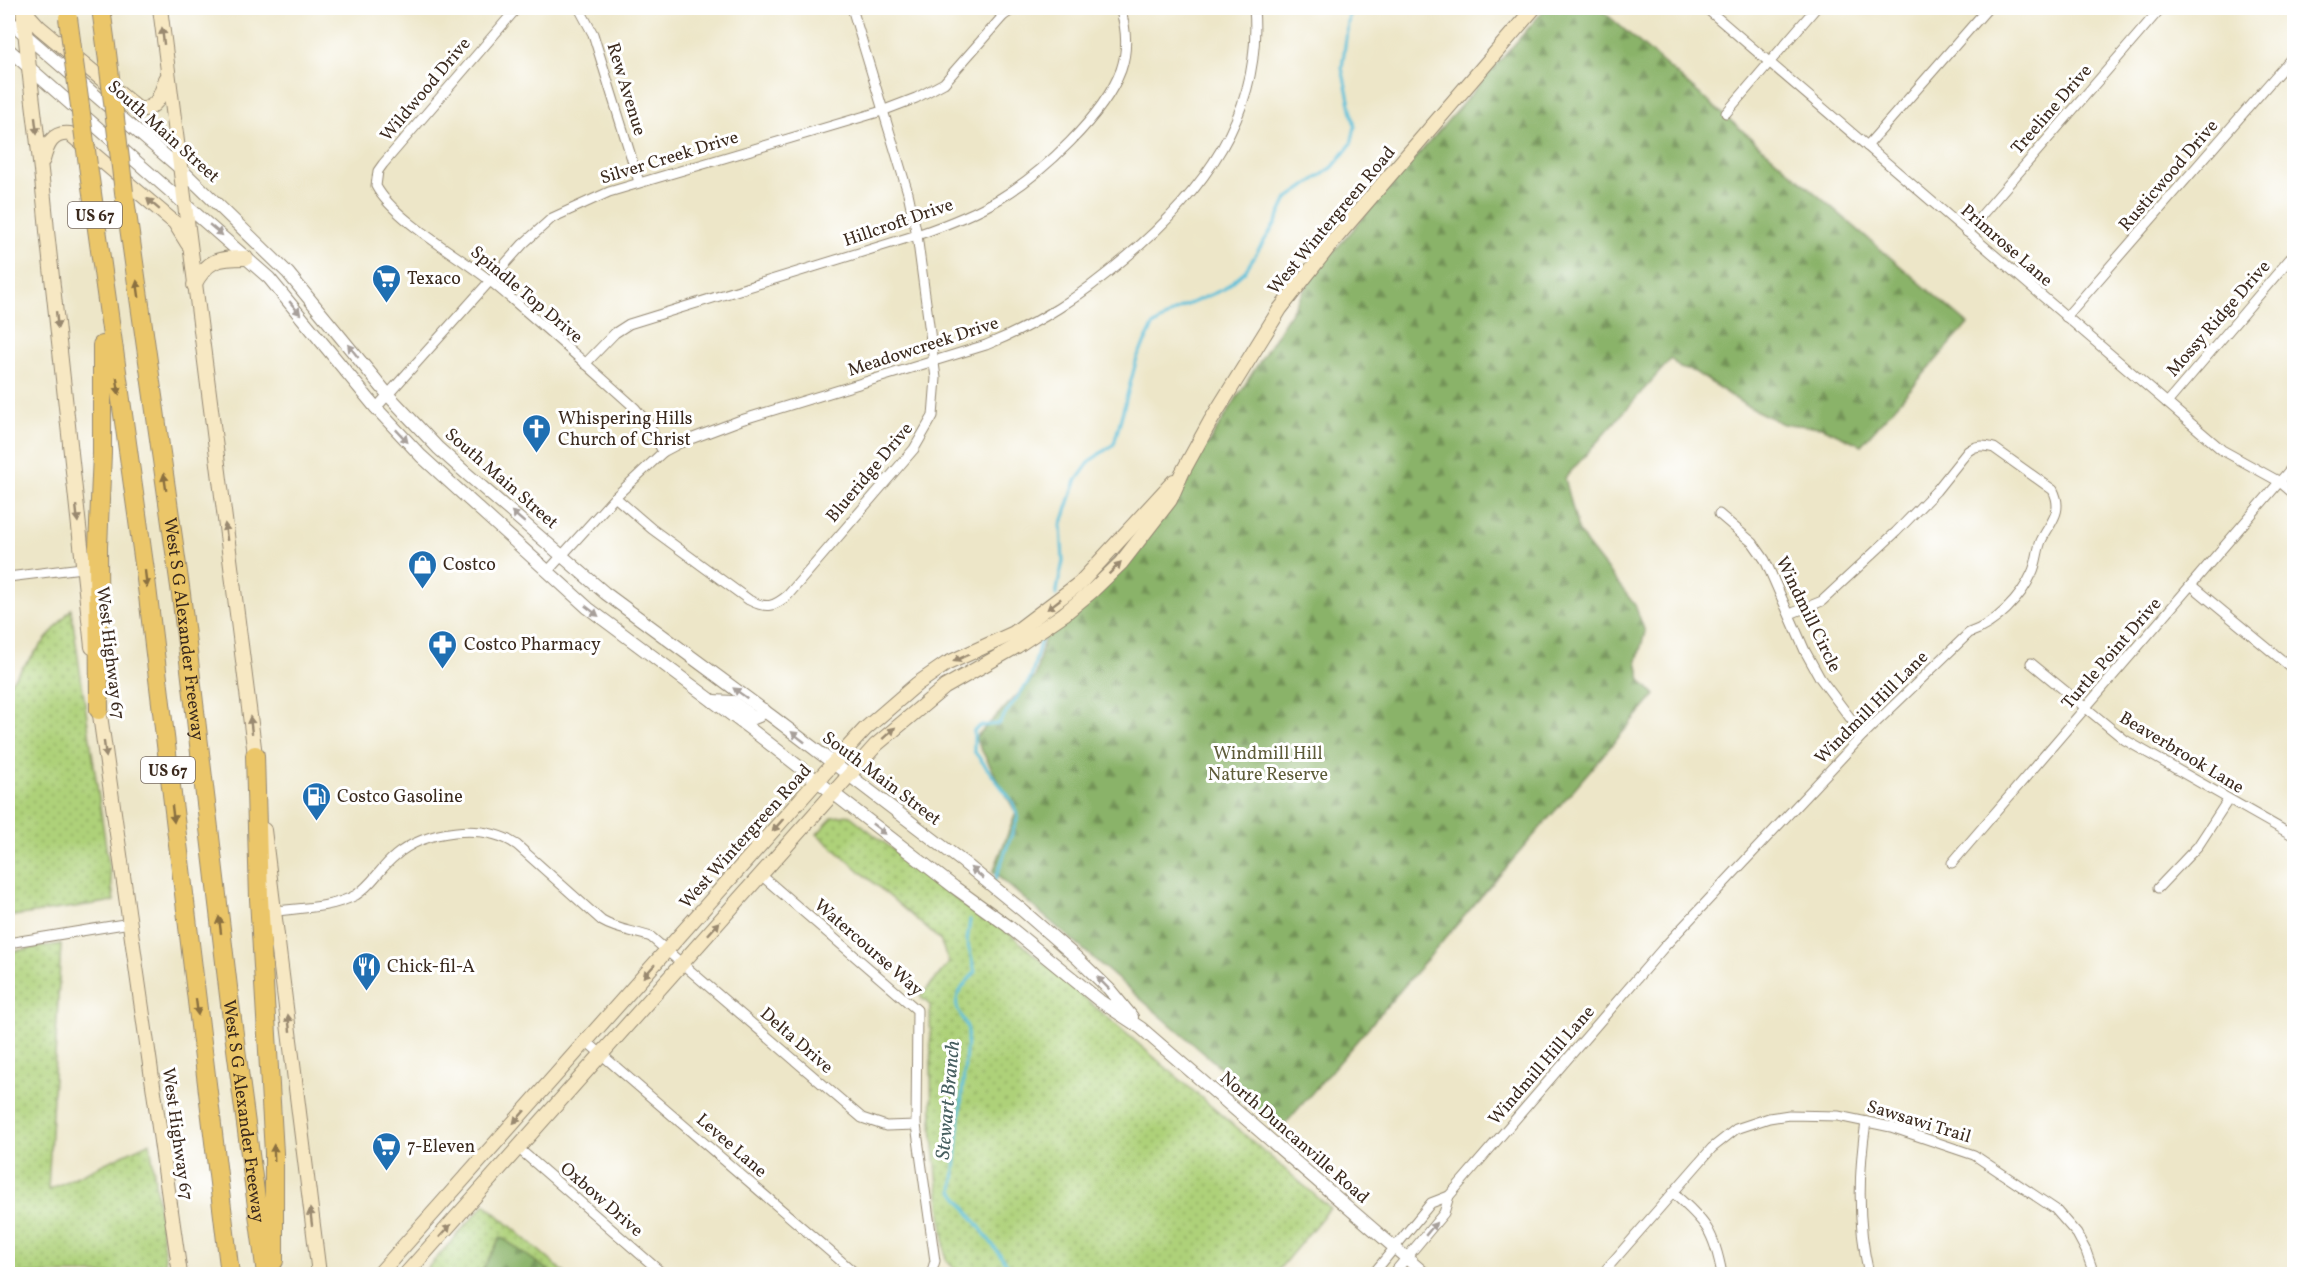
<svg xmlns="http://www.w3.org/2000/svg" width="2302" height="1282" viewBox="0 0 2302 1282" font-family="Vollkorn,serif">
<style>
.grass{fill:url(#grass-dots);stroke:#747e4c;stroke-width:1.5}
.forest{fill:url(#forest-firs);stroke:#626e44;stroke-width:1.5}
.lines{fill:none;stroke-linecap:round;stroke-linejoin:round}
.stream{stroke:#5bbfd9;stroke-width:3}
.minor-casing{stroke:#948873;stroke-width:11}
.tertiary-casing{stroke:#948873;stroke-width:14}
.secondary-casing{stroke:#948873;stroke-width:16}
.motorway-casing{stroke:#948873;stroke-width:20}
.minor{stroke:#fff;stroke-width:9}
.tertiary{stroke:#fff;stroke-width:12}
.secondary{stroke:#f7e8c3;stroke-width:14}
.motorway{stroke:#ebc669;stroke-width:18}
.motorway-bridge-casing{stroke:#948873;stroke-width:20;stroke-linecap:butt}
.motorway-bridge{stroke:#ebc669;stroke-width:18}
.oneway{fill:#998970}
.oneway2{fill:#a79f9a}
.oneway3{fill:#8a7040}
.labels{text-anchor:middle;stroke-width:6;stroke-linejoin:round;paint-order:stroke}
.shield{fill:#fff;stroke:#766a62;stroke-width:1.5}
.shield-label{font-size:16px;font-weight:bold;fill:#3b2a1e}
.street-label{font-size:18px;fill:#3b2a1e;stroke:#fff}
.poi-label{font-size:18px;fill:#3b2a1e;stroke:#fff;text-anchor:start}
.park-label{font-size:18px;fill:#5e5c39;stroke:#fff}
.water-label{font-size:20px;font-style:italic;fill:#465e5f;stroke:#fff}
</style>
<defs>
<pattern id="grass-dots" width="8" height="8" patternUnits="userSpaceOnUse" patternTransform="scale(1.5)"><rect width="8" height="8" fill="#aed179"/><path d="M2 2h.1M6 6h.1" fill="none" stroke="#8faa63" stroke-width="1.8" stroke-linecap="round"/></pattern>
<pattern id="forest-firs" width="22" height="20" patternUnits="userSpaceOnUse" patternTransform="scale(1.5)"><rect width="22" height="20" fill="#8ab369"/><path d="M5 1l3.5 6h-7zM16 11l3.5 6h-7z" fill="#729256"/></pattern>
</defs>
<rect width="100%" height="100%" fill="#fff"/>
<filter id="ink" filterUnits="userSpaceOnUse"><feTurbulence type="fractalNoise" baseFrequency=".0167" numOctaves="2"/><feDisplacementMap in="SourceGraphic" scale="12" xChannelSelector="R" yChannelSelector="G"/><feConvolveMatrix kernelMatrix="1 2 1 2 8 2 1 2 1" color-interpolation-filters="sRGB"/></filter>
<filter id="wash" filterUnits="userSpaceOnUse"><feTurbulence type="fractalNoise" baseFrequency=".008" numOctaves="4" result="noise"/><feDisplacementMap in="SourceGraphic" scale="24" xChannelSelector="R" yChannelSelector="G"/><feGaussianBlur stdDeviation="1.35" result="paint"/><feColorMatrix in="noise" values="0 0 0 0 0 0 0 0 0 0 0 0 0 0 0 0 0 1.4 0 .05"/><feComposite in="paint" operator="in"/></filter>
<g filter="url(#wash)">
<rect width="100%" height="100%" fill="#ede6c8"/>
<g class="grass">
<path d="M71,609L114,901L8,917V685Z"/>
<path d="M849,815L974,913L981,909L1330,1208L1275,1274H961L946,1261L932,1128L930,1005L920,997L949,963L940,940L817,834L833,817Z"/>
<path d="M61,944L48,1190L150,1142L167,1274H8V952Z"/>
<path d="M485,1204L566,1274H422Z"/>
</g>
<g class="forest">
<path d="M1546,8H1599L1968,324L1861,445L1822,427L1783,424L1745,405L1695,372L1680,368L1671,359L1565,478L1578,530L1587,544L1635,605L1645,632L1637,661L1641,680L1655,695L1280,1130L1219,1082L1227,1073L993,872L1016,813L975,738L1035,677L1047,628L1116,565L1165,512L1316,272Z"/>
<path d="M501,1237L553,1274H480Z"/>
</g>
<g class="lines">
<g class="stream">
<path d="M1056,595L1063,561L1061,526L1076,481L1091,460L1114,444L1137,358L1153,326L1180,308L1224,289L1245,271L1275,224L1287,199L1333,167L1351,144L1355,127L1342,68L1350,8"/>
<path d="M995,880L1018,817L1012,801L974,751V730L980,726L998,724L1031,678L1042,635"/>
<path d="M970,920L967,941L975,972C967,982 954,994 957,1007C959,1015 966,1022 968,1030L953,1191L1012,1271L1011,1274"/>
</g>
</g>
</g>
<g filter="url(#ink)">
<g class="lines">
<defs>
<g id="minor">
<path d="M517,8L383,164L378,171L376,186C394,220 458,255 489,280C539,321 587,365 635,408L649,425L663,452"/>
<path d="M579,8L593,34L639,182"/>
<path d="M994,8L1003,16"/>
<path d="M1706,8L2222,450L2280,482L2294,494"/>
<path d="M1726,113L1816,8"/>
<path d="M1867,146L1988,8"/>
<path d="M1967,232L2161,8"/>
<path d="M2066,317L2294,55"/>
<path d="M585,364L615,333L629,324L917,235C946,225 975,214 1001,198C1042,173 1104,116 1121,70C1128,50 1126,27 1120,8"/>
<path d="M2167,403L2294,254"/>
<path d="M376,408L523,244L552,218L609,192L882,111L916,98L944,83L1003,16L1015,8"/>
<path d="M615,497L652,529L749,600C766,609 774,607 788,595L914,449L933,416L936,378L917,235L908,193L852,8"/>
<path d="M1719,514L1753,543L1765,560L1805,651L1820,678L1863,735"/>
<path d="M547,572L615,497L663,452L680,443L741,420L986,345C1039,324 1081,296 1124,259C1202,194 1263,114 1254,8"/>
<path d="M8,577L82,568"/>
<path d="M2191,585L2294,670"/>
<path d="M2031,663L2125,740L2294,836"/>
<path d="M1952,863L2294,465"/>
<path d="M761,875L917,1010L916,1125L935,1261L931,1274"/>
<path d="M2158,888L2198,846L2228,800"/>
<path d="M275,911C301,908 332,908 356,895C372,885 381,867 395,856C425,830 483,822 517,845L602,921C617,930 634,931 651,937L862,1118L886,1126L916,1125"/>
<path d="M8,943L130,923"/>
<path d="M586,1041L856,1274"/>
<path d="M1866,1122C1858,1174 1857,1223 1869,1274"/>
<path d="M518,1148L663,1274"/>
<path d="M1673,1193C1706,1222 1714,1231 1722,1274"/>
<path d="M1373,1274L1431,1203L1449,1196"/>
<path d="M1393,1274L1444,1213L1449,1196L1665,946L1863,735L1969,633C1996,624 2021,598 2032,573C2037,563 2037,551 2041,541C2050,522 2064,512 2053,490L1994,448C1983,445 1976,445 1968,451L1936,491L1896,532L1822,601L1790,614"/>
<path d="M1602,1274L1712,1148L1736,1129L1769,1118L1789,1115L1838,1116L1891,1127L1974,1155L2055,1209L2077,1234L2086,1251L2094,1274"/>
</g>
<g id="tertiary">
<path d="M8,20L182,170L288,273L389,396L438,448L467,474L605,593L774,718L963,862L1022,910L1077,958L1109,989L1132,1017"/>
<path d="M8,49L269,278L376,408L421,456L588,608L753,731L954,887L1008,926L1100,1001L1141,1028L1425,1274"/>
<path d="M713,701L733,702L754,718L759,716L764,710"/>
</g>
<g id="secondary">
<path d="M23,8C29,82 41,156 47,231L92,647"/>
<path d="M27,8L29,16L39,27L138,109C157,111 161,94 166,79"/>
<path d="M160,8L256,763"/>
<path d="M43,160C47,145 52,132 70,134L175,223L188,244"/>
<path d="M194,285C208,259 218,258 246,258"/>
<path d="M98,701L180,1274"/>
<path d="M264,830L319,1274"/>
<path d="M379,1274L817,781L865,729L917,684L946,664L1014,633L1080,583L1174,481"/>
<path d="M406,1274L876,745L945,687L1017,646L1064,614L1093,590L1121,563L1170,500L1182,473L1210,422L1280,309L1334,240L1534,8"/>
</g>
<g id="motorway">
<path d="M101,8L107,53"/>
<path d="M88,165L145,571L230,1274"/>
<path id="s1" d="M124,192L181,594L230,1004L266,1274"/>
<path d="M99,710L98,547L102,453V345"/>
<path d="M255,755L259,899L274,1153V1261"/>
</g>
</defs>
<use href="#minor" class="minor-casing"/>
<use href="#tertiary" class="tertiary-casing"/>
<use href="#secondary" class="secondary-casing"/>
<use href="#motorway" class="motorway-casing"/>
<use href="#minor" class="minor"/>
<use href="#tertiary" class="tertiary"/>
<use href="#secondary" class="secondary"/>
<use href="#motorway" class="motorway"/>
<defs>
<g id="motorway-bridge">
<path d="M68,18L88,165"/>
<path d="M107,53L124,192"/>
</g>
</defs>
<use href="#motorway-bridge" class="motorway-bridge-casing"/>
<use href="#motorway-bridge" class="motorway-bridge"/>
</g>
<defs><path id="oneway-solid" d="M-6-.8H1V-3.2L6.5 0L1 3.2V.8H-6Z" transform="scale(1.5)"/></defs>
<g class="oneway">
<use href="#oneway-solid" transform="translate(163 36) rotate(-97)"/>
<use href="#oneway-solid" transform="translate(36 126) rotate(83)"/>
<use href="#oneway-solid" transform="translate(153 204) rotate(-139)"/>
<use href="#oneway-solid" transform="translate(57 320) rotate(84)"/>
<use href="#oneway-solid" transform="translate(77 514) rotate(84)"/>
<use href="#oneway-solid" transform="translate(226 532) rotate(-98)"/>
<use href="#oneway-solid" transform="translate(1115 568) rotate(-45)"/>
<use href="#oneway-solid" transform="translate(1054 604) rotate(142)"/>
<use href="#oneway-solid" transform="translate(961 658) rotate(155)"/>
<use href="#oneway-solid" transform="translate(251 725) rotate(-97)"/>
<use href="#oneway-solid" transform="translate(889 733) rotate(-42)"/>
<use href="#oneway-solid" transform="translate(105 749) rotate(82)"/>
<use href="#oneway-solid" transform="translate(778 825) rotate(131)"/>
<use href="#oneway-solid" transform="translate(714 928) rotate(-48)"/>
<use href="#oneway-solid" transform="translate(649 971) rotate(132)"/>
<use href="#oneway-solid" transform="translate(289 1023) rotate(-97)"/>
<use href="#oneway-solid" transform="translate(519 1117) rotate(132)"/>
<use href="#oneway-solid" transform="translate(311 1217) rotate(-97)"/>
<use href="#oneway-solid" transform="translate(445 1231) rotate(-48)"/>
</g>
<g class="oneway2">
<use href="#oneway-solid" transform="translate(216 230) rotate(40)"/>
<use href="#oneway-solid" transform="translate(295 308) rotate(50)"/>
<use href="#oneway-solid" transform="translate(353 351) rotate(-128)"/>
<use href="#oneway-solid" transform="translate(402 436) rotate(47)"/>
<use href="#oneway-solid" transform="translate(518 517) rotate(-139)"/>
<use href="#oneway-solid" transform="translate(592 611) rotate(38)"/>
<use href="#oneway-solid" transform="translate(740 693) rotate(-144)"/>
<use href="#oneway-solid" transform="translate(798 737) rotate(-142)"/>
<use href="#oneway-solid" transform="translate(879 829) rotate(38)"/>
<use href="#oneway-solid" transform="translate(977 873) rotate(-141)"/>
<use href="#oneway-solid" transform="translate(1103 983) rotate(-135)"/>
<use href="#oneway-solid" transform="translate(1431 1229) rotate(-50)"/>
</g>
<g class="oneway3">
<use href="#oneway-solid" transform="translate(138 289) rotate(-98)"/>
<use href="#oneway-solid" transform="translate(118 386) rotate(82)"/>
<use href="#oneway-solid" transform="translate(165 482) rotate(-98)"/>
<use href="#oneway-solid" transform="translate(146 579) rotate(83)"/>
<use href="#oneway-solid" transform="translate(173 814) rotate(83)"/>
<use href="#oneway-solid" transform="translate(220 925) rotate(-97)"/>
<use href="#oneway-solid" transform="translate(197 1007) rotate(83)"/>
<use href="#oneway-solid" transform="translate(274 1153) rotate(-92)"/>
</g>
</g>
<defs>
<symbol id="supermarket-pin" viewBox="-11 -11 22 30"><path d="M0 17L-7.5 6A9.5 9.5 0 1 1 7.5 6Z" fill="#1f6fb2" stroke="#fff"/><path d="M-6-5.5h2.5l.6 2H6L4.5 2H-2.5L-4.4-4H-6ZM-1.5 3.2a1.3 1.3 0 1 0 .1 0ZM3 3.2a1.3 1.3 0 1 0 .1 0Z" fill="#fff"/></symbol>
<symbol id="church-pin" viewBox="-11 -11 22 30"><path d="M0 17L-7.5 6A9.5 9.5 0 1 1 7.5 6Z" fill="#1f6fb2" stroke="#fff"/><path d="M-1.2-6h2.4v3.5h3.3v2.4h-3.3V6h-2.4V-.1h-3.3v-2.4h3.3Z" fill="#fff"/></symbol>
<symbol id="shop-pin" viewBox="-11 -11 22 30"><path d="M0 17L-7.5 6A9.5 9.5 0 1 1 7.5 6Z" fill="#1f6fb2" stroke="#fff"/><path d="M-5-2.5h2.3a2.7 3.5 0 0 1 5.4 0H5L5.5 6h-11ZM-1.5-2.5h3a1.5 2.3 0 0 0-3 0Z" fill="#fff"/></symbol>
<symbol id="pharmacy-pin" viewBox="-11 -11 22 30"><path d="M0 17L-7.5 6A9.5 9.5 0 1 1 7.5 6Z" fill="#1f6fb2" stroke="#fff"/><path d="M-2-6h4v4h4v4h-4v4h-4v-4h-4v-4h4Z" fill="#fff"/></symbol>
<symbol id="fuel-pin" viewBox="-11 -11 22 30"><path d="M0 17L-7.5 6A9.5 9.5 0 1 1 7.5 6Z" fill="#1f6fb2" stroke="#fff"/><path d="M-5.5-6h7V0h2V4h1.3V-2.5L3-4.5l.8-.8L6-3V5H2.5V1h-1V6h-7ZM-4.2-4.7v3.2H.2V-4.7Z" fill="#fff"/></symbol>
<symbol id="restaurant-pin" viewBox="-11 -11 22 30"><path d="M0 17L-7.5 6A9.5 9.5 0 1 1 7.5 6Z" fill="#1f6fb2" stroke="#fff"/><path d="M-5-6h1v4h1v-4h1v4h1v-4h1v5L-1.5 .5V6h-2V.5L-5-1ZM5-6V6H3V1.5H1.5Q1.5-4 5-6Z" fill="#fff"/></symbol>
</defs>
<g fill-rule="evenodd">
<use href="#supermarket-pin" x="370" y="262" width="33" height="45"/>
<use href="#church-pin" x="520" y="412" width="33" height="45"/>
<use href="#shop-pin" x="406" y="548" width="33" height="45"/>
<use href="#pharmacy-pin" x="426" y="628" width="33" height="45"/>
<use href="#fuel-pin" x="300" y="780" width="33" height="45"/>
<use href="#restaurant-pin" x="350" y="950" width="33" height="45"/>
<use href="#supermarket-pin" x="370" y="1130" width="33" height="45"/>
</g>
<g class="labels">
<g class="shield">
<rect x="68" y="202" width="54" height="26" rx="4.5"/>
<rect x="141" y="757" width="54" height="26" rx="4.5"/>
</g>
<g class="shield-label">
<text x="95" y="221">US 67</text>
<text x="168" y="776">US 67</text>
</g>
<g class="street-label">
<text transform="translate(425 89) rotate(-50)" y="6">Wildwood Drive</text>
<text transform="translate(627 89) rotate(73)" y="6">Rew Avenue</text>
<text transform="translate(2051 109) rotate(-49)" y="6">Treeline Drive</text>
<text transform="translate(164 131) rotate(42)" y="6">South Main Street</text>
<text transform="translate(669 157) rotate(-17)" y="6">Silver Creek Drive</text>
<text transform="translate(2168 175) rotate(-49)" y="6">Rusticwood Drive</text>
<text transform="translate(1331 220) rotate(-50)" y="6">West Wintergreen Road</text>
<text transform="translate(898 222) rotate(-19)" y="6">Hillcroft Drive</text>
<text transform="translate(2007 245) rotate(41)" y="6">Primrose Lane</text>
<text transform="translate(527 294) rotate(40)" y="6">Spindle Top Drive</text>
<text transform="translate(2218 318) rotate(-49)" y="6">Mossy Ridge Drive</text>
<text transform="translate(923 346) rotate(-18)" y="6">Meadowcreek Drive</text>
<text transform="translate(869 472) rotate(-50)" y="6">Blueridge Drive</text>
<text transform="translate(502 478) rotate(41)" y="6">South Main Street</text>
<text transform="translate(1809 614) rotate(64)" y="6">Windmill Circle</text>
<text dy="6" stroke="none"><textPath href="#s1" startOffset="441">West S G Alexander Freeway</textPath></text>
<text transform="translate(111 653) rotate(83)" y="6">West Highway 67</text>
<text transform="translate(2111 653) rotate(-49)" y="6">Turtle Point Drive</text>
<text transform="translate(1871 707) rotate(-45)" y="6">Windmill Hill Lane</text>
<text transform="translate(2182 752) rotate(31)" y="6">Beaverbrook Lane</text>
<text transform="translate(882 778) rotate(37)" y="6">South Main Street</text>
<text transform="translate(745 836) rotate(-48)" y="6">West Wintergreen Road</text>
<text transform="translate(869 947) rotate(41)" y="6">Watercourse Way</text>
<text transform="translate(797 1040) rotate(41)" y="6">Delta Drive</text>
<text transform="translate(1541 1065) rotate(-49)" y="6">Windmill Hill Lane</text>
<text dy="6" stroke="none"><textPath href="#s1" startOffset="927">West S G Alexander Freeway</textPath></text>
<text transform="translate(1919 1121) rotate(17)" y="6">Sawsawi Trail</text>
<text transform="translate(178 1134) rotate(82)" y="6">West Highway 67</text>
<text transform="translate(1295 1137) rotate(41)" y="6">North Duncanville Road</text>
<text transform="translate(732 1145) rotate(41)" y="6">Levee Lane</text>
<text transform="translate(602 1199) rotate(41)" y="6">Oxbow Drive</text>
</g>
<g class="poi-label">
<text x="407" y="284">Texaco</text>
<text x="558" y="424">Whispering Hills<tspan x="558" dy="21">Church of Christ</tspan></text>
<text x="443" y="570">Costco</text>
<text x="464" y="650">Costco Pharmacy</text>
<text x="337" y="802">Costco Gasoline</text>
<text x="387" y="972">Chick-fil-A</text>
<text x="407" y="1152">7-Eleven</text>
</g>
<g class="park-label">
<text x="1268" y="759">Windmill Hill<tspan x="1268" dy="21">Nature Reserve</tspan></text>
</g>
<g class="water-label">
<text transform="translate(947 1100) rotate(-85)" y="7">Stewart Branch</text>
</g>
</g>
<rect width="2302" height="1282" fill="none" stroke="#fff" stroke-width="30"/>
</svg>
